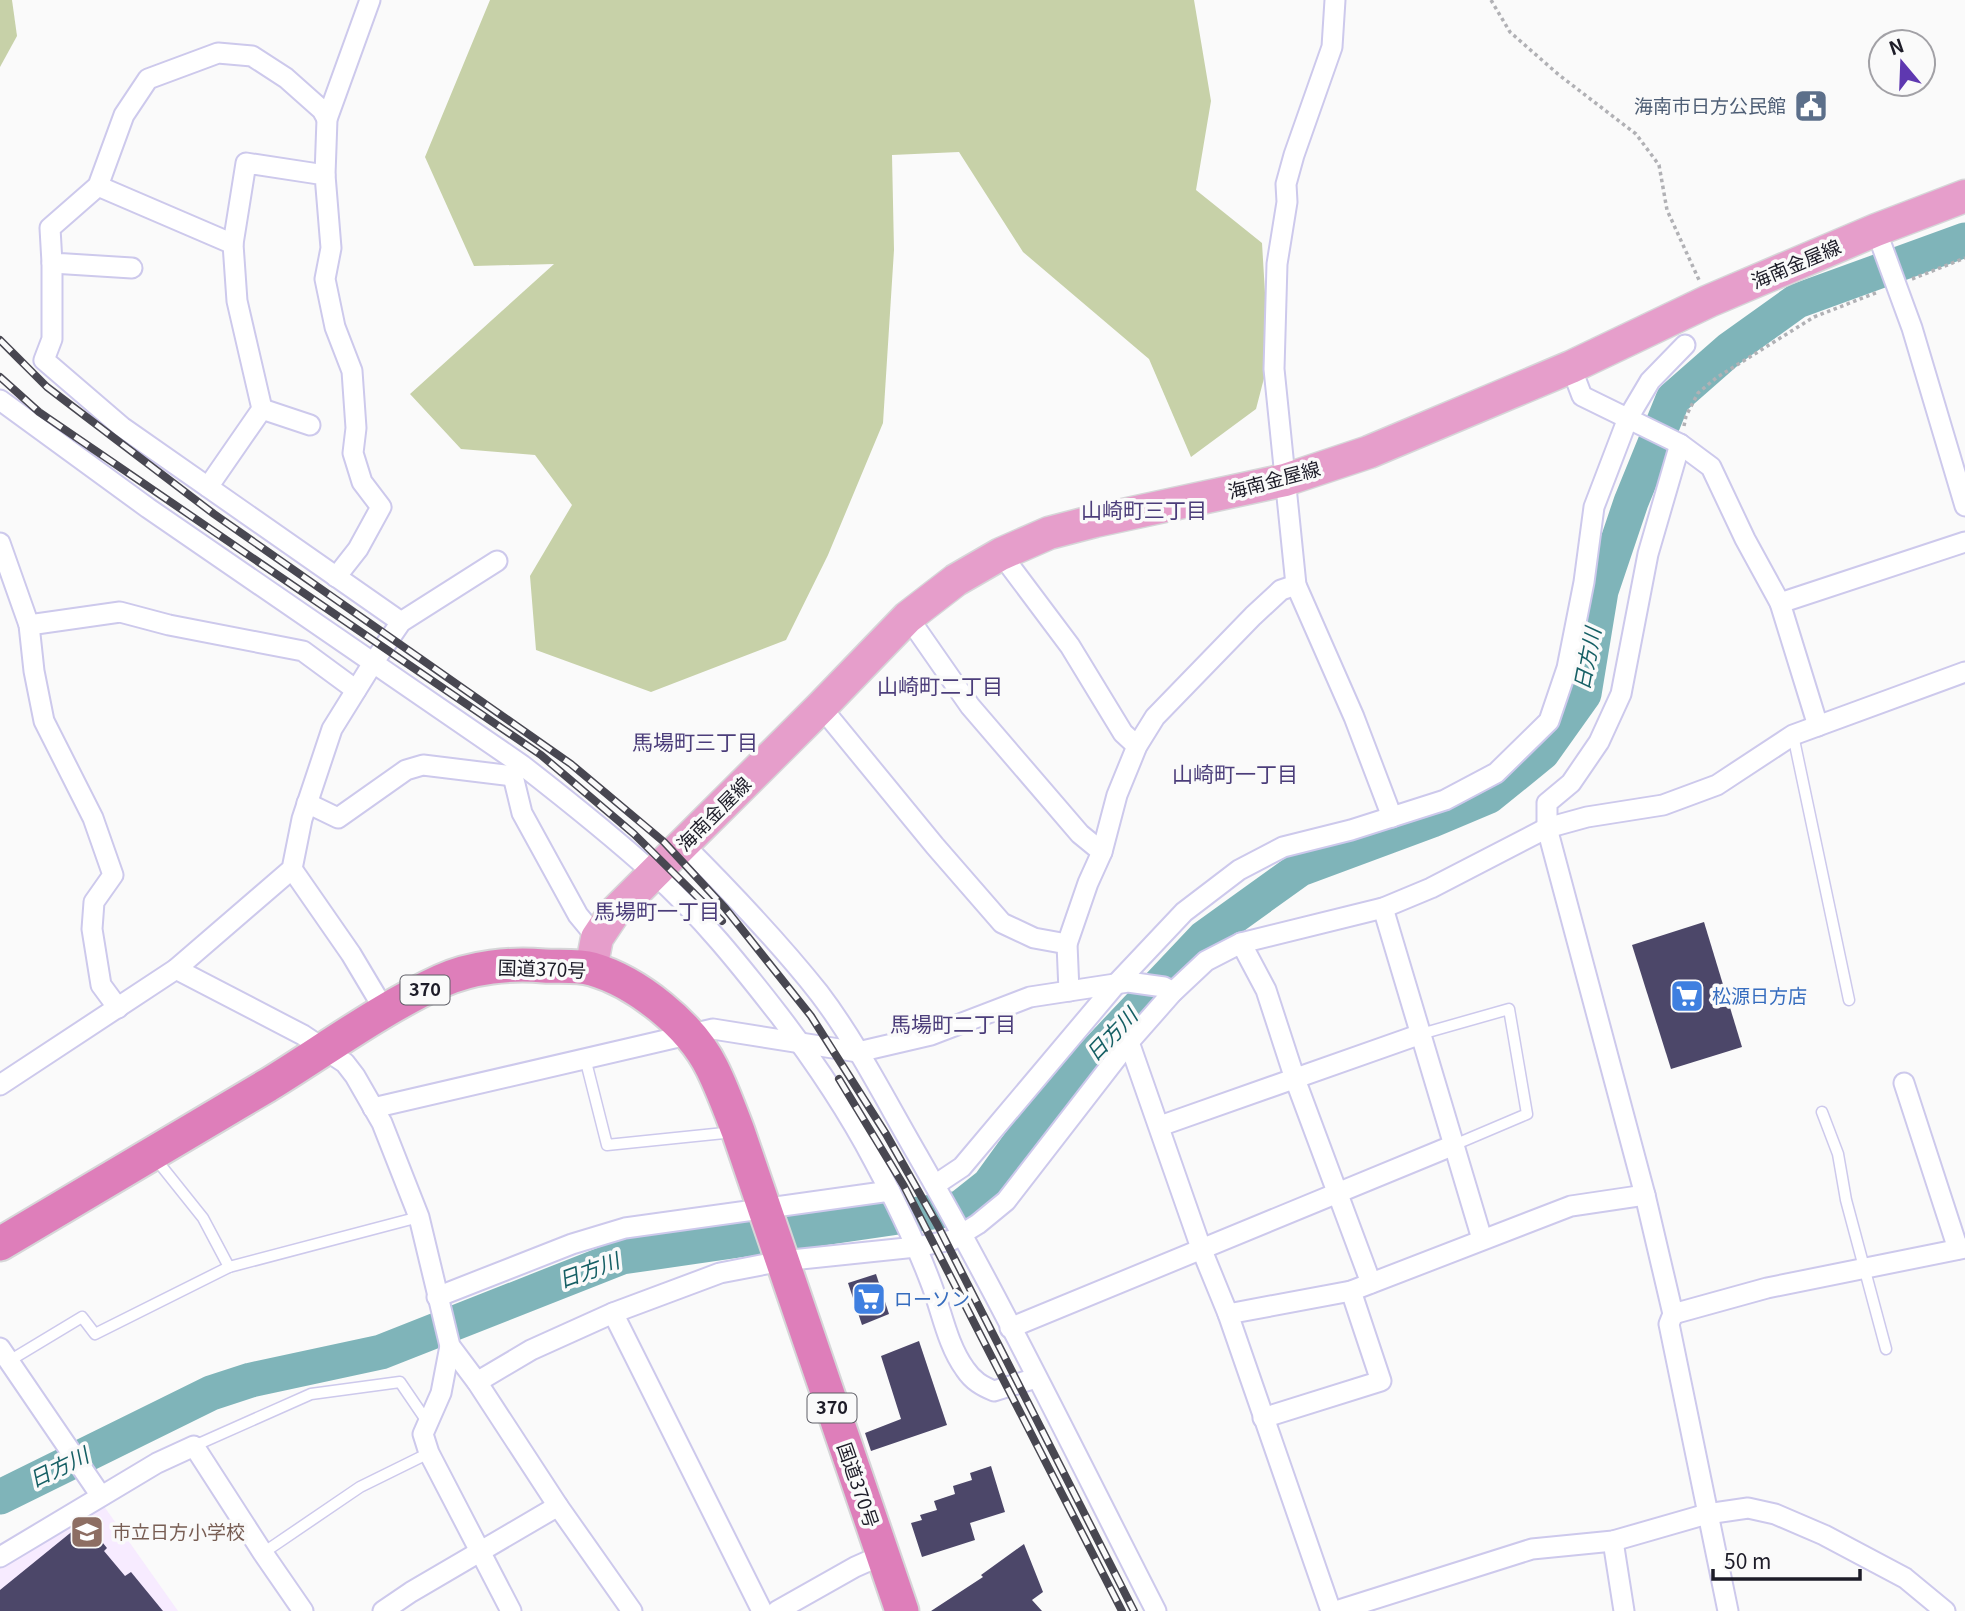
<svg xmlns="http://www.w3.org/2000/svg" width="1965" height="1611" viewBox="0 0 1965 1611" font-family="Georgia,'Noto Sans JP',serif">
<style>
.education{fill:#f7ebff}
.forest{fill:#c7d1a8}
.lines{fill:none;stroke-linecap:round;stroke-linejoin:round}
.river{stroke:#7fb4b9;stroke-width:35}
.building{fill:#4c4769}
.service-casing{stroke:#cdc9ec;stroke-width:13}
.minor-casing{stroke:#cdc9ec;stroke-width:23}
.primary-casing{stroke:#d6d6d8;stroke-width:35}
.trunk-casing{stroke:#d6d6d8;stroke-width:37}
.path{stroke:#b1b1b5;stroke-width:3.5;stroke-dasharray:3.5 3.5;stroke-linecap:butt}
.service{stroke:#fff;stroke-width:10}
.minor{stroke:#fff;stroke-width:19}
.primary{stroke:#e69ecb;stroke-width:32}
.trunk{stroke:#de7eba;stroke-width:33}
.rail-casing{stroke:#484751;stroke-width:8}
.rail{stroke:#fafafa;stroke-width:5;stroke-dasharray:16;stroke-linecap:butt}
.labels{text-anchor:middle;stroke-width:7;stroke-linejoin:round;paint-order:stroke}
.shield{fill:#fafafa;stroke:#5f5f67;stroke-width:2}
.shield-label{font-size:18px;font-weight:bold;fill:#1d1c28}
.service-label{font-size:19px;fill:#4e5e75;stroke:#fafafa;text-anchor:end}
.street-label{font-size:19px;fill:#1d1c28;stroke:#fafafa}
.shop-label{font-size:19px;fill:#366cbe;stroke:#fafafa;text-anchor:start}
.education-label{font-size:19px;fill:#785e54;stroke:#fafafa;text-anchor:start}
.neighbourhood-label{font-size:21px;fill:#4b3d7a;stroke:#fafafa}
.water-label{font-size:21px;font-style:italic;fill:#155f64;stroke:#fafafa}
</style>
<rect width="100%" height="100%" fill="#fafafa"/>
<path class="education" d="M101,1502L178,1611H0V1562Z"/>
<g class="forest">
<path d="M0,0H12L17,36L0,67Z"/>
<path d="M490,0H1194L1211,101L1196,190L1262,243L1269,359L1256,409L1191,457L1149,359L1023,252L959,152L892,155L894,250L883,423L828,555L786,640L651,692L536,650L530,576L572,505L535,455L461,449L410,394L554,264L474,266L425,157Z"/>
</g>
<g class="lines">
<path class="river" d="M0,1497L211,1393L251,1380L381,1352L622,1257L960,1208L989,1185L1050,1101L1204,938L1300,869L1432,820L1489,796L1542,753L1584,694L1601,591L1631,502L1673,399L1730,349L1797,301L1965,240"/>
</g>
<g class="building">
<path d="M1704,922L1742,1047L1671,1069L1632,945Z"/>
<path d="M876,1274L889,1314L862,1325L848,1283Z"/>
<path d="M919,1341L947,1425L871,1451L865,1433L901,1419L881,1356Z"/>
<path d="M991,1466L1005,1512L970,1523L975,1540L922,1557L911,1523L922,1520L920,1515L937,1510L934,1501L955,1494L953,1486L972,1480L970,1473Z"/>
<path d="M85,1521L107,1548L104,1551L125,1576L131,1572L163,1611H0V1590Z"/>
<path d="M1024,1544L1043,1592L1032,1600L1042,1611H931L983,1577L981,1575Z"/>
</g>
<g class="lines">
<defs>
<g id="service">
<path d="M1793,735L1849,1000"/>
<path d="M1421,1034L1509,1009L1527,1114L1454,1145"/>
<path d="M585,1058L607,1145L734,1132"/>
<path d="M1822,1112L1838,1154L1846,1200L1886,1349"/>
<path d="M155,1158L203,1218L229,1267"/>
<path d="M9,1361L82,1317L95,1334L229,1267L419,1217"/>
<path d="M194,1446L311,1394L400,1382L428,1423"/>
<path d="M263,1553L360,1487L429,1453"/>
</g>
<g id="minor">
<path d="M1335,0L1332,47L1294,155L1286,184L1287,202L1277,264L1274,369L1296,585L1354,717L1392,817"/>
<path d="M325,175L327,119L370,0"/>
<path d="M98,186L233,244L237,301L262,409L208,487"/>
<path d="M1876,230L1912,328L1965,506"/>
<path d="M233,244L246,163L325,175L331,248L325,279L335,327L352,371L356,428L353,453L362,482L381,507L358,549L336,577"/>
<path d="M52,263V339L44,360L122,427L401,622"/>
<path d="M132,268L52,263L50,228L98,186L124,115L148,79L218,53L252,56L286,78L322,110L327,119"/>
<path d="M1571,367L1582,396L1680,444L1711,467L1745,539L1780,603"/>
<path d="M0,400L148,508L522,765C567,800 611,835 653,873C701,916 740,965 779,1015C814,1061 847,1110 874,1161C896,1202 916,1243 932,1286C942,1313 948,1346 965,1369C973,1381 982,1386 994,1391L1036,1378"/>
<path d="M262,409L310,425"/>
<path d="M1680,444L1648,554L1621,694L1599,742L1571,783L1547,803V828L1645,1195L1673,1314L1669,1324L1728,1611"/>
<path d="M0,543L29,625L34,671L44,721L93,818L113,875L94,902L92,929L101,985L118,1008"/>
<path d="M1001,554L1070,646L1123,733L1137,746"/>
<path d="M908,617L970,706L1080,834L1102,852"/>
<path d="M29,625L120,612L169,625L303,651L356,690"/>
<path d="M821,707L935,846L1002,923L1034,938L1067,944"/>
<path d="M1818,726L1780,603L1965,542"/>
<path d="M513,776L522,813L578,915L597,938"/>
<path d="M307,803L338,818L406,770L423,765L513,776"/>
<path d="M683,844C731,892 777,940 819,993C857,1043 886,1101 918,1156C1003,1304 1078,1459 1156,1611"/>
<path d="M292,869L351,954L385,1011"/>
<path d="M1383,908L1482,1239"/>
<path d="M1241,943L1266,990L1295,1079L1371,1283"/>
<path d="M176,969L303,1035L345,1063L355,1076L382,1123L419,1217L450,1346L477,1382L558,1506L632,1611"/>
<path d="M1069,991L1067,944L1088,883L1102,852L1117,795L1137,746L1155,717L1253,616L1281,590L1296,585"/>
<path d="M1904,1083L1958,1249"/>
<path d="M0,1085L176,969L292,869L302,819L332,729L373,663L401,622L497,561"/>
<path d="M373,1108L713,1029L858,1052L931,1035L1030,997L1128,982L1164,987L1173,992"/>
<path d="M1160,1126L1421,1034"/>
<path d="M935,1185L962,1167L1117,983L1184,912L1239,870L1283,847L1351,830L1445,800L1496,773L1549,721L1567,668L1584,582L1594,507L1628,418L1650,381L1685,345"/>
<path d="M437,1297L572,1244L625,1228L890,1191"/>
<path d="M613,1313L762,1611"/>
<path d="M1228,1314L1351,1291L1571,1206L1645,1195"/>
<path d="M1673,1314L1767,1288L1965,1248"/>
<path d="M1010,1328L1454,1145"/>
<path d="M450,1346L441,1393L423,1434L429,1453L511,1611"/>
<path d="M0,1348L101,1496"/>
<path d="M477,1382L531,1350L613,1313L720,1273L782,1261L916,1247L952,1240L978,1224L1006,1201L1129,1042"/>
<path d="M1263,1418L1381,1381L1351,1291"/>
<path d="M1613,1541L1624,1611"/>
<path d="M0,1557L157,1463L194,1446L263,1553L303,1611"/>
<path d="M383,1611L411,1592L558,1506"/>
<path d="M777,1611L855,1567L882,1555"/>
<path d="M1331,1611L1228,1314L1201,1248L1129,1042L1173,992L1206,961L1241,943L1383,908L1431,888L1547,828L1587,817L1663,805L1717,785L1793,735L1965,672"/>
<path d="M1336,1611L1532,1549L1613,1541L1707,1514L1748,1508L1775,1514L1824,1535L1905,1578L1945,1611"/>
</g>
<path id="primary" d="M591,969L597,938L613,914L821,707L908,617L956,580L1001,554L1049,533L1095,521L1285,480L1369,452L1571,367L1709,301L1876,230L1965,196"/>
<path id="trunk" d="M0,1244C90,1191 179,1138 268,1085C325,1050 380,1009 441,981C472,967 510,963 544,966C559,967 577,965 592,969C637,982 691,1025 712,1068C722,1088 730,1110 738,1131L902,1611"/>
</defs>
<use href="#service" class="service-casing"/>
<use href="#minor" class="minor-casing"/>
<use href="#primary" class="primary-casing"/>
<use href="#trunk" class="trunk-casing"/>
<g class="path">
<path d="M1491,0L1510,32L1559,75L1636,134L1659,165L1667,210L1699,280"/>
<path d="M1912,279L1965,258"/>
<path d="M1684,426L1686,416L1698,393L1716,378L1814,317L1878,292"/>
</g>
<use href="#service" class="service"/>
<use href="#minor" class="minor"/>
<use href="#primary" class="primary"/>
<use href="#trunk" class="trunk"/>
<defs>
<g id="rail">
<path d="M0,340L47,387L214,514L571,764L664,842L725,908L811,1016L886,1134L938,1226L1134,1611"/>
<path d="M0,377L39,412L541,755L634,834L722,921"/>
<path d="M839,1079L904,1186L1122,1611"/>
</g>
</defs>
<use href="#rail" class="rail-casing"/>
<use href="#rail" class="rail"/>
</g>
<defs>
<symbol id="civic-square" viewBox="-11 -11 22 22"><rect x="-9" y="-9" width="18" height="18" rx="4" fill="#5c6f8a" stroke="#fafafa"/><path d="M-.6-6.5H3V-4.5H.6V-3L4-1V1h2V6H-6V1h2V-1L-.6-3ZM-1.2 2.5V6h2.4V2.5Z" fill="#fff"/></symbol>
<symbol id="supermarket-square" viewBox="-11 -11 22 22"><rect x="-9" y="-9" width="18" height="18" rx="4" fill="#3f7fe0" stroke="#fafafa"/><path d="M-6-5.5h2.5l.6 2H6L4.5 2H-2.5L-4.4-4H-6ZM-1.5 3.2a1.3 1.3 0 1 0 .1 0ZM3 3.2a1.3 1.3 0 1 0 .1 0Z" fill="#fff"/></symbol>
<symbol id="school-square" viewBox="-11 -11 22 22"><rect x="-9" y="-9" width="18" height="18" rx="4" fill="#8d6e63" stroke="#fafafa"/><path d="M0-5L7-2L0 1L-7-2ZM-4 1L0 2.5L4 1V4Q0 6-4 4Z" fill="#fff"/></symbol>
</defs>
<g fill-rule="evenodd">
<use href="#civic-square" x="1792" y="87" width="38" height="38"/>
<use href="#supermarket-square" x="1668" y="977" width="38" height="38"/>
<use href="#supermarket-square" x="850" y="1280" width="38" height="38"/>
<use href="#school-square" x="68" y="1513" width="38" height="38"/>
</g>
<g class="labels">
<g class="shield">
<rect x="400.5" y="975.5" width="49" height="29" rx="5"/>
<rect x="807.5" y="1393.5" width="49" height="29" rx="5"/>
</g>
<g class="shield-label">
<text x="425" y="996">370</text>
<text x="832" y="1414">370</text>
</g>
<g class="service-label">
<text x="1786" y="113">海南市日方公民館</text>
</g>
<g class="street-label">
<text transform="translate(1796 264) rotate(-23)" y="7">海南金屋線</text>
<text transform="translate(1274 480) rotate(-15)" y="7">海南金屋線</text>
<text transform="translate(714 814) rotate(-45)" y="7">海南金屋線</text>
<text transform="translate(542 969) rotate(2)" y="7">国道370号</text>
<text transform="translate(858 1485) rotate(71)" y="7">国道370号</text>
</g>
<g class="shop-label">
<text x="1712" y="1003">松源日方店</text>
<text x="894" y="1306">ローソン</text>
</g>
<g class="education-label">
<text x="112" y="1539">市立日方小学校</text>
</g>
<g class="neighbourhood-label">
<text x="1144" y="518">山崎町三丁目</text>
<text x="940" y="694">山崎町二丁目</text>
<text x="695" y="750">馬場町三丁目</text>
<text x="1235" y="782">山崎町一丁目</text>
<text x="657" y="919">馬場町一丁目</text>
<text x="953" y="1032">馬場町二丁目</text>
</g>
<g class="water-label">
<text transform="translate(1588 659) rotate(-79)" y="7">日方川</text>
<text transform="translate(1112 1035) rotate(-46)" y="7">日方川</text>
<text transform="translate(589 1271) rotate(-20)" y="7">日方川</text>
<text transform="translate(59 1468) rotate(-26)" y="7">日方川</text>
</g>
</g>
<g transform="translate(1902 63) rotate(341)"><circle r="33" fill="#fafafa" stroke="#a2a1a6" stroke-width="2"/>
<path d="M0-5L12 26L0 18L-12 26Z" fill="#5e38b0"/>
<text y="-10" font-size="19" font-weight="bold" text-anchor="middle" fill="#1d1c28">N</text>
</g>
<path d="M1713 1569v10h147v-10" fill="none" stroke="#1d1c28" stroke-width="3.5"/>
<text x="1724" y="1569" font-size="21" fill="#1d1c28" stroke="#fafafa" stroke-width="5" paint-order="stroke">50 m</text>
</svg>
